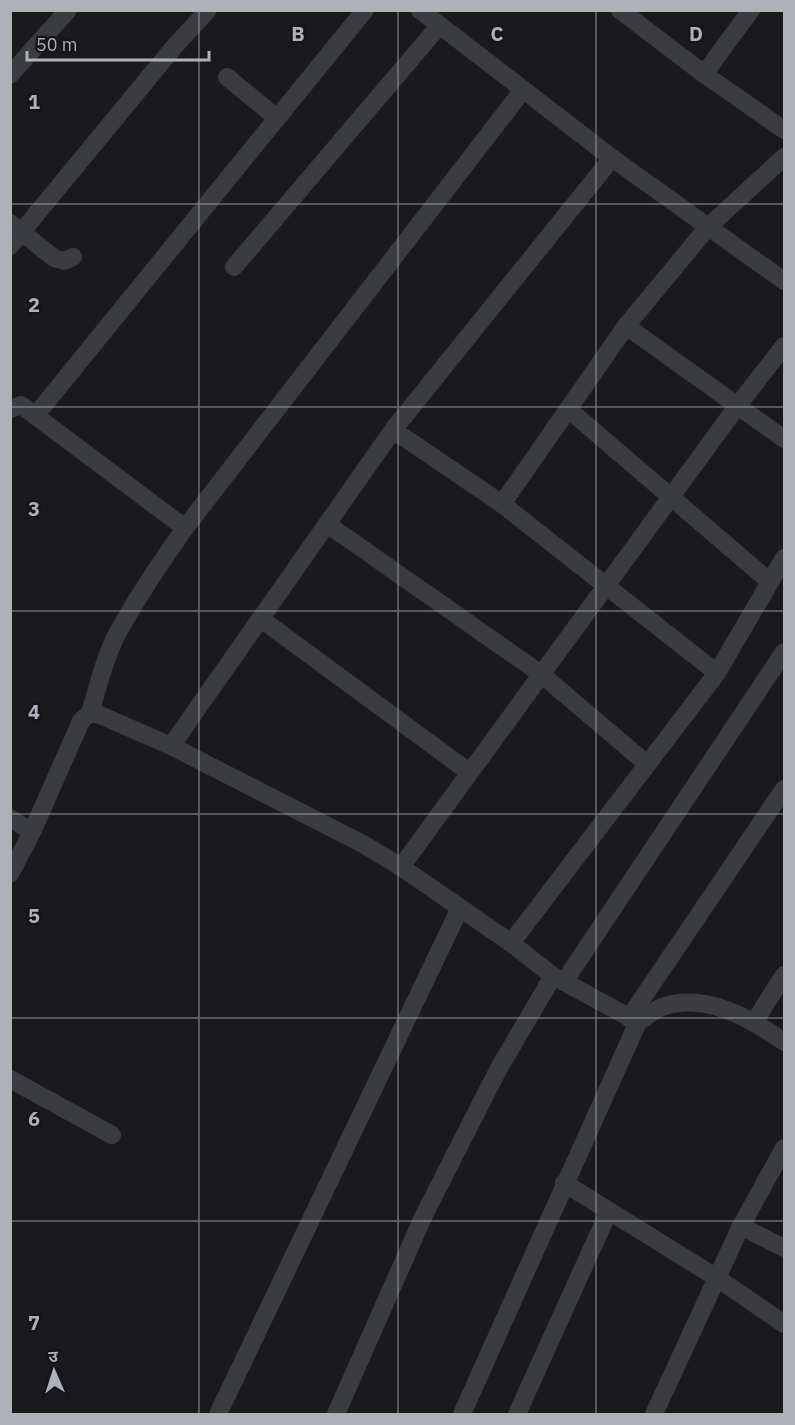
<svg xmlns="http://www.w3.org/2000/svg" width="795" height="1425" viewBox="0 0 795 1425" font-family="'IBM Plex Sans','Noto Sans Devanagari',sans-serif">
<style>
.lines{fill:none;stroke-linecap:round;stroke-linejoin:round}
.minor{stroke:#3b3c40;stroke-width:18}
.grid{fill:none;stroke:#aeb1ba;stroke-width:1.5;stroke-opacity:0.55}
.grid-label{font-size:20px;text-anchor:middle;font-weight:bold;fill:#aeb1ba;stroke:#151517;stroke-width:4.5;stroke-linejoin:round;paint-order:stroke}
</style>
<rect width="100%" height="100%" fill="#1a1a1c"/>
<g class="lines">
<g class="minor">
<path d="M420,10L612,158L784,281"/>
<path d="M620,10L704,74L784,130"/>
<path d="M704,74L751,10"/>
<path d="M10,75L68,10"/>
<path d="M227,77L277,118"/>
<path d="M10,223L54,258L64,261L73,257"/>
<path d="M10,246L174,47L208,10"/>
<path d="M234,267L439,26"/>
<path d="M626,326L784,439"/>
<path d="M10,409L21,405L185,528"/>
<path d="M568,409L769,581"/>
<path d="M35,416L365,10"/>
<path d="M393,430L502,504L717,673"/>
<path d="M502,504L626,326L708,227L784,157"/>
<path d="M327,524L541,674L647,764"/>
<path d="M261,619L469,772"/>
<path d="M90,713C98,687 104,659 117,634C137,597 161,562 185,528L523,90"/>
<path d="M171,746L393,430L612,158"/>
<path d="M10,818L32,832"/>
<path d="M401,867L738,405L784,346"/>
<path d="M10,874L32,832L81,721L90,713L100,715L171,746L363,844L401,867L511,943L553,976L638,1022"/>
<path d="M511,943L717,673L784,558"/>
<path d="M564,982L784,652"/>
<path d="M629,1018L784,789"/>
<path d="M755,1021L784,975"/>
<path d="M10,1079L112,1135"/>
<path d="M564,1183L717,1278L784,1324"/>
<path d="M741,1226L784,1248"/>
<path d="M218,1414L460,908"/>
<path d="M336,1414L424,1215L498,1070L553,976"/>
<path d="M462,1414L638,1022C645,1018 654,1010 662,1007C705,992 750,1018 784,1042"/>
<path d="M517,1414L609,1211"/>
<path d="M654,1414L741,1226L784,1148"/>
</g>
</g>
<path class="grid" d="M199,10V1414M398,10V1414M596,10V1414M10,204H784M10,407H784M10,611H784M10,814H784M10,1018H784M10,1221H784"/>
<g class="grid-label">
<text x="298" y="41">B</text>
<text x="497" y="41">C</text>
<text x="696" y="41">D</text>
<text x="34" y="109">1</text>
<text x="34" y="312">2</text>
<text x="34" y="516">3</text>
<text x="34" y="719">4</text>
<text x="34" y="923">5</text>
<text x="34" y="1126">6</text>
<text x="34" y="1330">7</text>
</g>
<rect width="795" height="1425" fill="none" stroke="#aeb1ba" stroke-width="24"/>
<g transform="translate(54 1371) rotate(357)" stroke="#151517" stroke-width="4.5" paint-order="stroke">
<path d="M0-4.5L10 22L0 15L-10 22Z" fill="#aeb1ba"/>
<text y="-9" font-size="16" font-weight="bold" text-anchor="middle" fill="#aeb1ba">उ</text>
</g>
<path d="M27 51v9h182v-9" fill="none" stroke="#aeb1ba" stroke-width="3"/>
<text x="36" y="51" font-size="18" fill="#aeb1ba" stroke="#151517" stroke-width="4.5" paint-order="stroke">50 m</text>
</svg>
